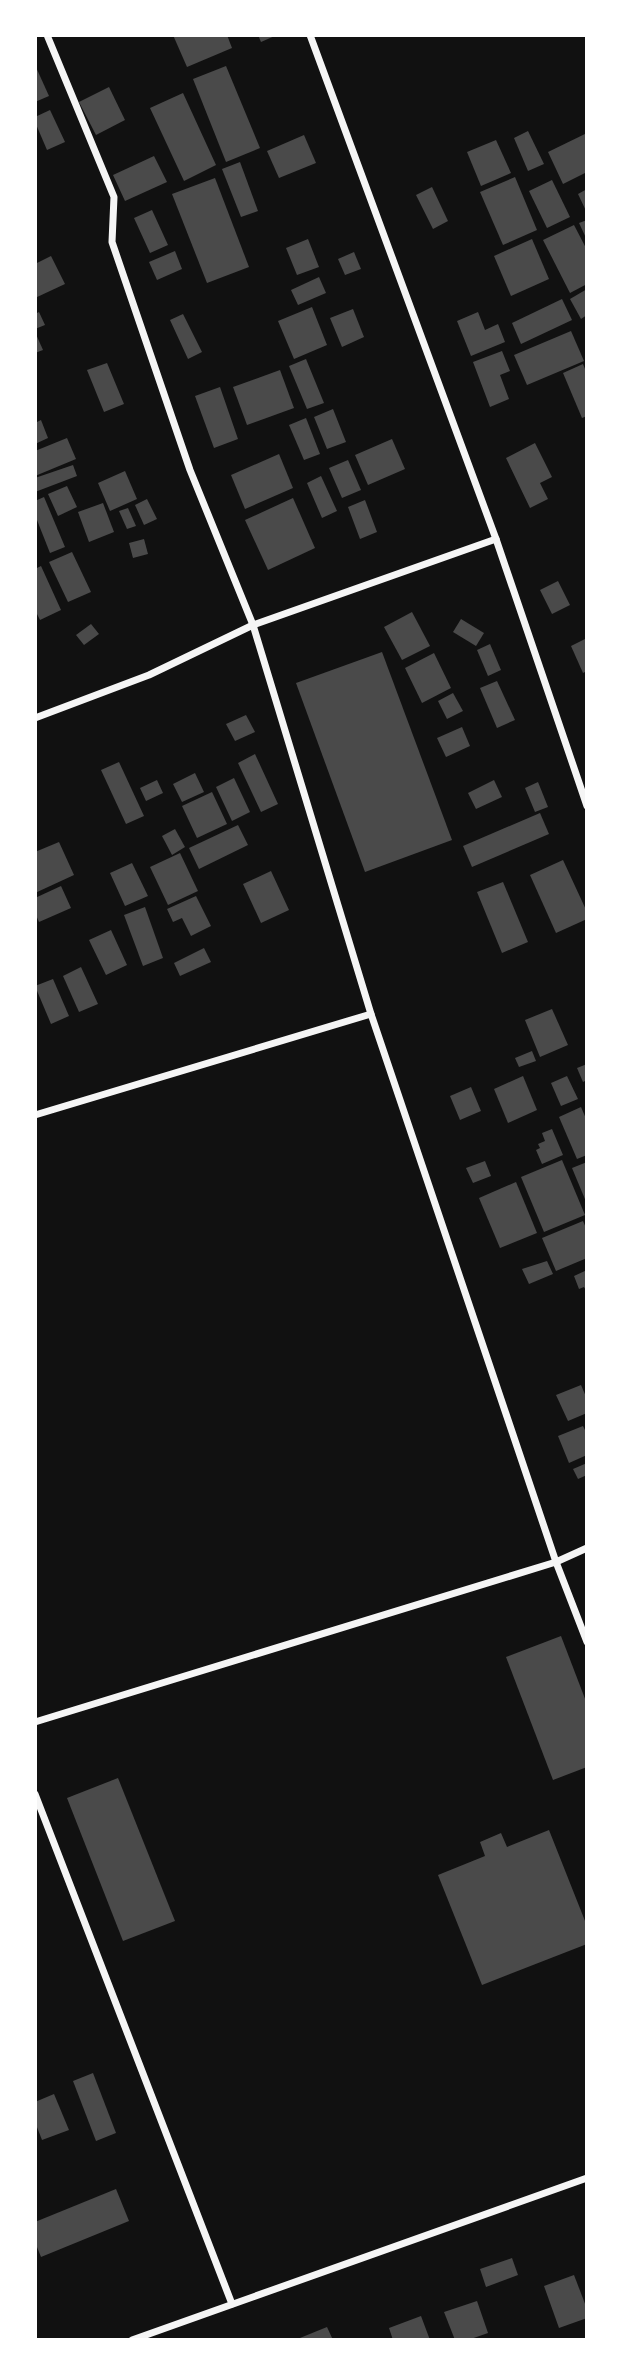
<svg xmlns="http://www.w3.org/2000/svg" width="622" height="2375" viewBox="0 0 622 2375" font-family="'Exo 2',sans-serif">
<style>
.building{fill:#4a4a4a}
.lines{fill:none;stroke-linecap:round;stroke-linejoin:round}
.minor{stroke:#f5f5f5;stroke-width:7}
</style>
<rect width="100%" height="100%" fill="#111"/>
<g class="building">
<path d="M173,35H227L232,48L187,67Z"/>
<path d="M258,35H277L261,42Z"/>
<path d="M35,65L49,96L35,102Z"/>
<path d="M226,66L260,148L226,162L193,79Z"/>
<path d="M109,87L125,120L96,135L79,102Z"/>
<path d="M183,93L216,165L184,181L150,108Z"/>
<path d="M50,110L65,142L47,150L35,122V117Z"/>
<path d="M528,131L544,164L528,171L514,138Z"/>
<path d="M587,133V172L563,184L548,152Z"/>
<path d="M304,135L316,163L279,178L267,151Z"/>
<path d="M496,140L511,173L481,186L467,152Z"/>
<path d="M154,156L167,182L125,201L113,175Z"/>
<path d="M240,162L258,211L241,217L222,169Z"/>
<path d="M515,177L537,230L503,245L480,192Z"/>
<path d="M215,178L249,267L207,283L172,194Z"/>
<path d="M552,180L570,217L547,228L529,191Z"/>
<path d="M432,187L448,221L433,229L416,195Z"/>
<path d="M587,189V213L578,194Z"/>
<path d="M152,210L168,245L150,253L134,218Z"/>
<path d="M587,220V240L579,223Z"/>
<path d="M574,225L587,250V284L570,293L543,240Z"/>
<path d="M308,239L319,267L297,275L286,248Z"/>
<path d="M532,239L549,279L511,296L494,256Z"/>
<path d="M175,251L182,269L157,280L149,262Z"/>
<path d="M354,252L361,269L345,275L338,259Z"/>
<path d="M51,256L65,284L35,298V264Z"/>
<path d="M319,277L326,293L298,305L291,290Z"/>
<path d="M587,289V315L581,319L570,299Z"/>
<path d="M562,299L572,320L521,344L512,323Z"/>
<path d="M312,307L327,345L294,359L278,321Z"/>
<path d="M353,309L364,337L342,347L330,318Z"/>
<path d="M39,312L45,325L35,329V314Z"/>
<path d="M478,312L485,330L498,324L505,342L471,356L457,321Z"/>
<path d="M183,314L202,352L188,359L170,320Z"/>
<path d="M571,331L584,361L527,385L514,355Z"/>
<path d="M35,332L43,350L35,353Z"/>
<path d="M502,351L510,371L500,375L509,399L490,407L473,362Z"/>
<path d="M306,359L324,403L307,409L289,366Z"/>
<path d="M107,363L124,404L104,412L87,370Z"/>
<path d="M583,364L587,374V416L582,418L563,373Z"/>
<path d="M280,370L294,408L247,425L233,387Z"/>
<path d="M220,387L238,439L214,448L195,396Z"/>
<path d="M333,409L346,442L327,449L314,417Z"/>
<path d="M306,418L320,454L304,460L289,425Z"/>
<path d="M41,420L48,438L35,444V423Z"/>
<path d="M67,438L76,459L35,476V451Z"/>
<path d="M392,439L405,469L368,485L355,455Z"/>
<path d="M535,443L552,477L540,483L548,499L530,508L506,458Z"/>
<path d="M279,454L293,488L245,509L231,475Z"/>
<path d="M348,460L361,490L342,498L329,468Z"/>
<path d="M73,465L77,476L35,492V478Z"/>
<path d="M125,471L137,499L110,511L98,483Z"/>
<path d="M321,476L337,511L322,518L307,483Z"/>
<path d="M67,486L77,507L58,516L48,494Z"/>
<path d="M44,497L65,547L50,553L35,515V501Z"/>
<path d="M293,498L315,548L268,570L245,520Z"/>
<path d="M147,499L157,519L144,525L135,505Z"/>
<path d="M365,500L377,532L360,539L348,507Z"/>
<path d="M103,503L114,532L89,542L78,512Z"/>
<path d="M128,508L136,526L127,529L119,511Z"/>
<path d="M144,539L148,554L133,558L129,543Z"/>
<path d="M72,552L91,592L68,602L49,562Z"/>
<path d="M41,566L61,610L40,620L35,610V569Z"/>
<path d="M558,581L570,605L552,614L540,590Z"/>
<path d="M412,612L430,646L402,660L384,627Z"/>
<path d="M461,619L484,633L476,646L453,632Z"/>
<path d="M91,624L99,634L84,645L76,635Z"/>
<path d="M587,638V671L583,673L571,646Z"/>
<path d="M490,644L501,670L488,676L477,650Z"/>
<path d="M382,652L452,840L365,872L296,683Z"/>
<path d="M434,653L451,688L422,703L405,668Z"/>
<path d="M497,681L515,720L497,728L480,688Z"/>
<path d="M453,693L463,711L447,719L438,701Z"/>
<path d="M246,715L255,732L235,741L226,724Z"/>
<path d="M462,727L470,746L446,757L437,738Z"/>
<path d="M255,754L278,804L261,812L238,763Z"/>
<path d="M119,762L144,816L126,824L101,770Z"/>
<path d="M195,773L204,792L182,802L173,784Z"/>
<path d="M234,778L250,812L232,821L216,787Z"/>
<path d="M157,780L163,793L146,801L140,788Z"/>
<path d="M494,780L502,797L476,809L468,793Z"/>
<path d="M538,782L548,807L535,812L525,788Z"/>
<path d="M212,792L227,824L197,838L182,806Z"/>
<path d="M540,813L549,834L472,867L463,846Z"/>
<path d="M238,825L248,845L199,869L189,848Z"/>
<path d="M175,829L185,847L172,855L162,836Z"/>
<path d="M59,842L74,875L35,893V852Z"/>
<path d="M180,853L198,891L168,905L150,867Z"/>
<path d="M563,860L587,912V919L556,933L530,875Z"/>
<path d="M132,863L148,896L125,906L110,873Z"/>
<path d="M271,871L289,910L261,923L243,884Z"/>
<path d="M503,882L528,942L502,953L477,892Z"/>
<path d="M61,886L71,908L39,922L35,913V898Z"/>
<path d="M196,896L211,926L191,936L182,918L173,922L167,909Z"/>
<path d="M145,907L163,958L143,966L124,915Z"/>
<path d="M111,930L127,965L106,975L89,940Z"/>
<path d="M204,948L211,962L180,976L174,963Z"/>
<path d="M81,967L98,1004L79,1012L63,976Z"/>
<path d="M53,979L69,1016L51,1024L35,986Z"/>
<path d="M552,1009L568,1045L540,1057L525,1020Z"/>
<path d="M532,1051L536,1061L519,1067L515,1058Z"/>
<path d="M587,1064V1080L583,1082L577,1068Z"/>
<path d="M523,1076L537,1110L508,1123L494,1089Z"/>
<path d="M567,1076L578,1099L561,1106L551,1083Z"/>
<path d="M471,1087L481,1111L460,1120L450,1096Z"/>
<path d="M581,1107L587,1121V1155L577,1159L559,1117Z"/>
<path d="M552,1129L563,1155L542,1164L536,1150L540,1148L538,1144L545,1141L542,1133Z"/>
<path d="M562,1160L585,1215L544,1232L521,1177Z"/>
<path d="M485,1161L491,1176L473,1183L466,1168Z"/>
<path d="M587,1162V1204L572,1168Z"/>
<path d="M516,1182L537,1233L500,1248L479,1198Z"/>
<path d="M583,1221L587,1230V1258L556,1271L542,1238Z"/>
<path d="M547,1261L553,1274L529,1284L522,1269Z"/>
<path d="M587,1270V1292L584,1287L579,1289L574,1276Z"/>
<path d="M581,1385L587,1399V1413L568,1421L556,1395Z"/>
<path d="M583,1426L587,1434V1455L569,1463L558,1436Z"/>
<path d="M587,1463V1475L578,1479L573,1469Z"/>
<path d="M561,1636L587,1704V1767L553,1780L506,1657Z"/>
<path d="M118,1778L175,1921L123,1941L67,1798Z"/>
<path d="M549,1830L587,1926V1944L482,1985L438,1875L485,1856L480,1842L501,1833L507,1847Z"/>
<path d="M93,2073L116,2133L96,2141L73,2081Z"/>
<path d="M54,2094L69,2130L42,2140L35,2122V2102Z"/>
<path d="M116,2189L129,2221L41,2257L35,2242V2222Z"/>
<path d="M512,2258L518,2275L486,2287L480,2269Z"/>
<path d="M574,2275L587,2309V2318L559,2328L544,2286Z"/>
<path d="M477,2301L488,2333L468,2340H455L444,2312Z"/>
<path d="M421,2316L430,2340H393L389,2328Z"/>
<path d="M327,2327L333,2340H295Z"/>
</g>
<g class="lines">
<g class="minor">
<path d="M47,35L114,197L112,242L190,470L253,625L371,1014L556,1562L587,1642"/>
<path d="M310,35L496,539L587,806"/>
<path d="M35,718L149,675L253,625L496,539"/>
<path d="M35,1115L371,1014"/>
<path d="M35,1722L556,1562L587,1548"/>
<path d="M35,1794L232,2304"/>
<path d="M132,2340L587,2178"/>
</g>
</g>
<rect width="622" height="2375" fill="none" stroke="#ffffff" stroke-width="74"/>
</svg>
